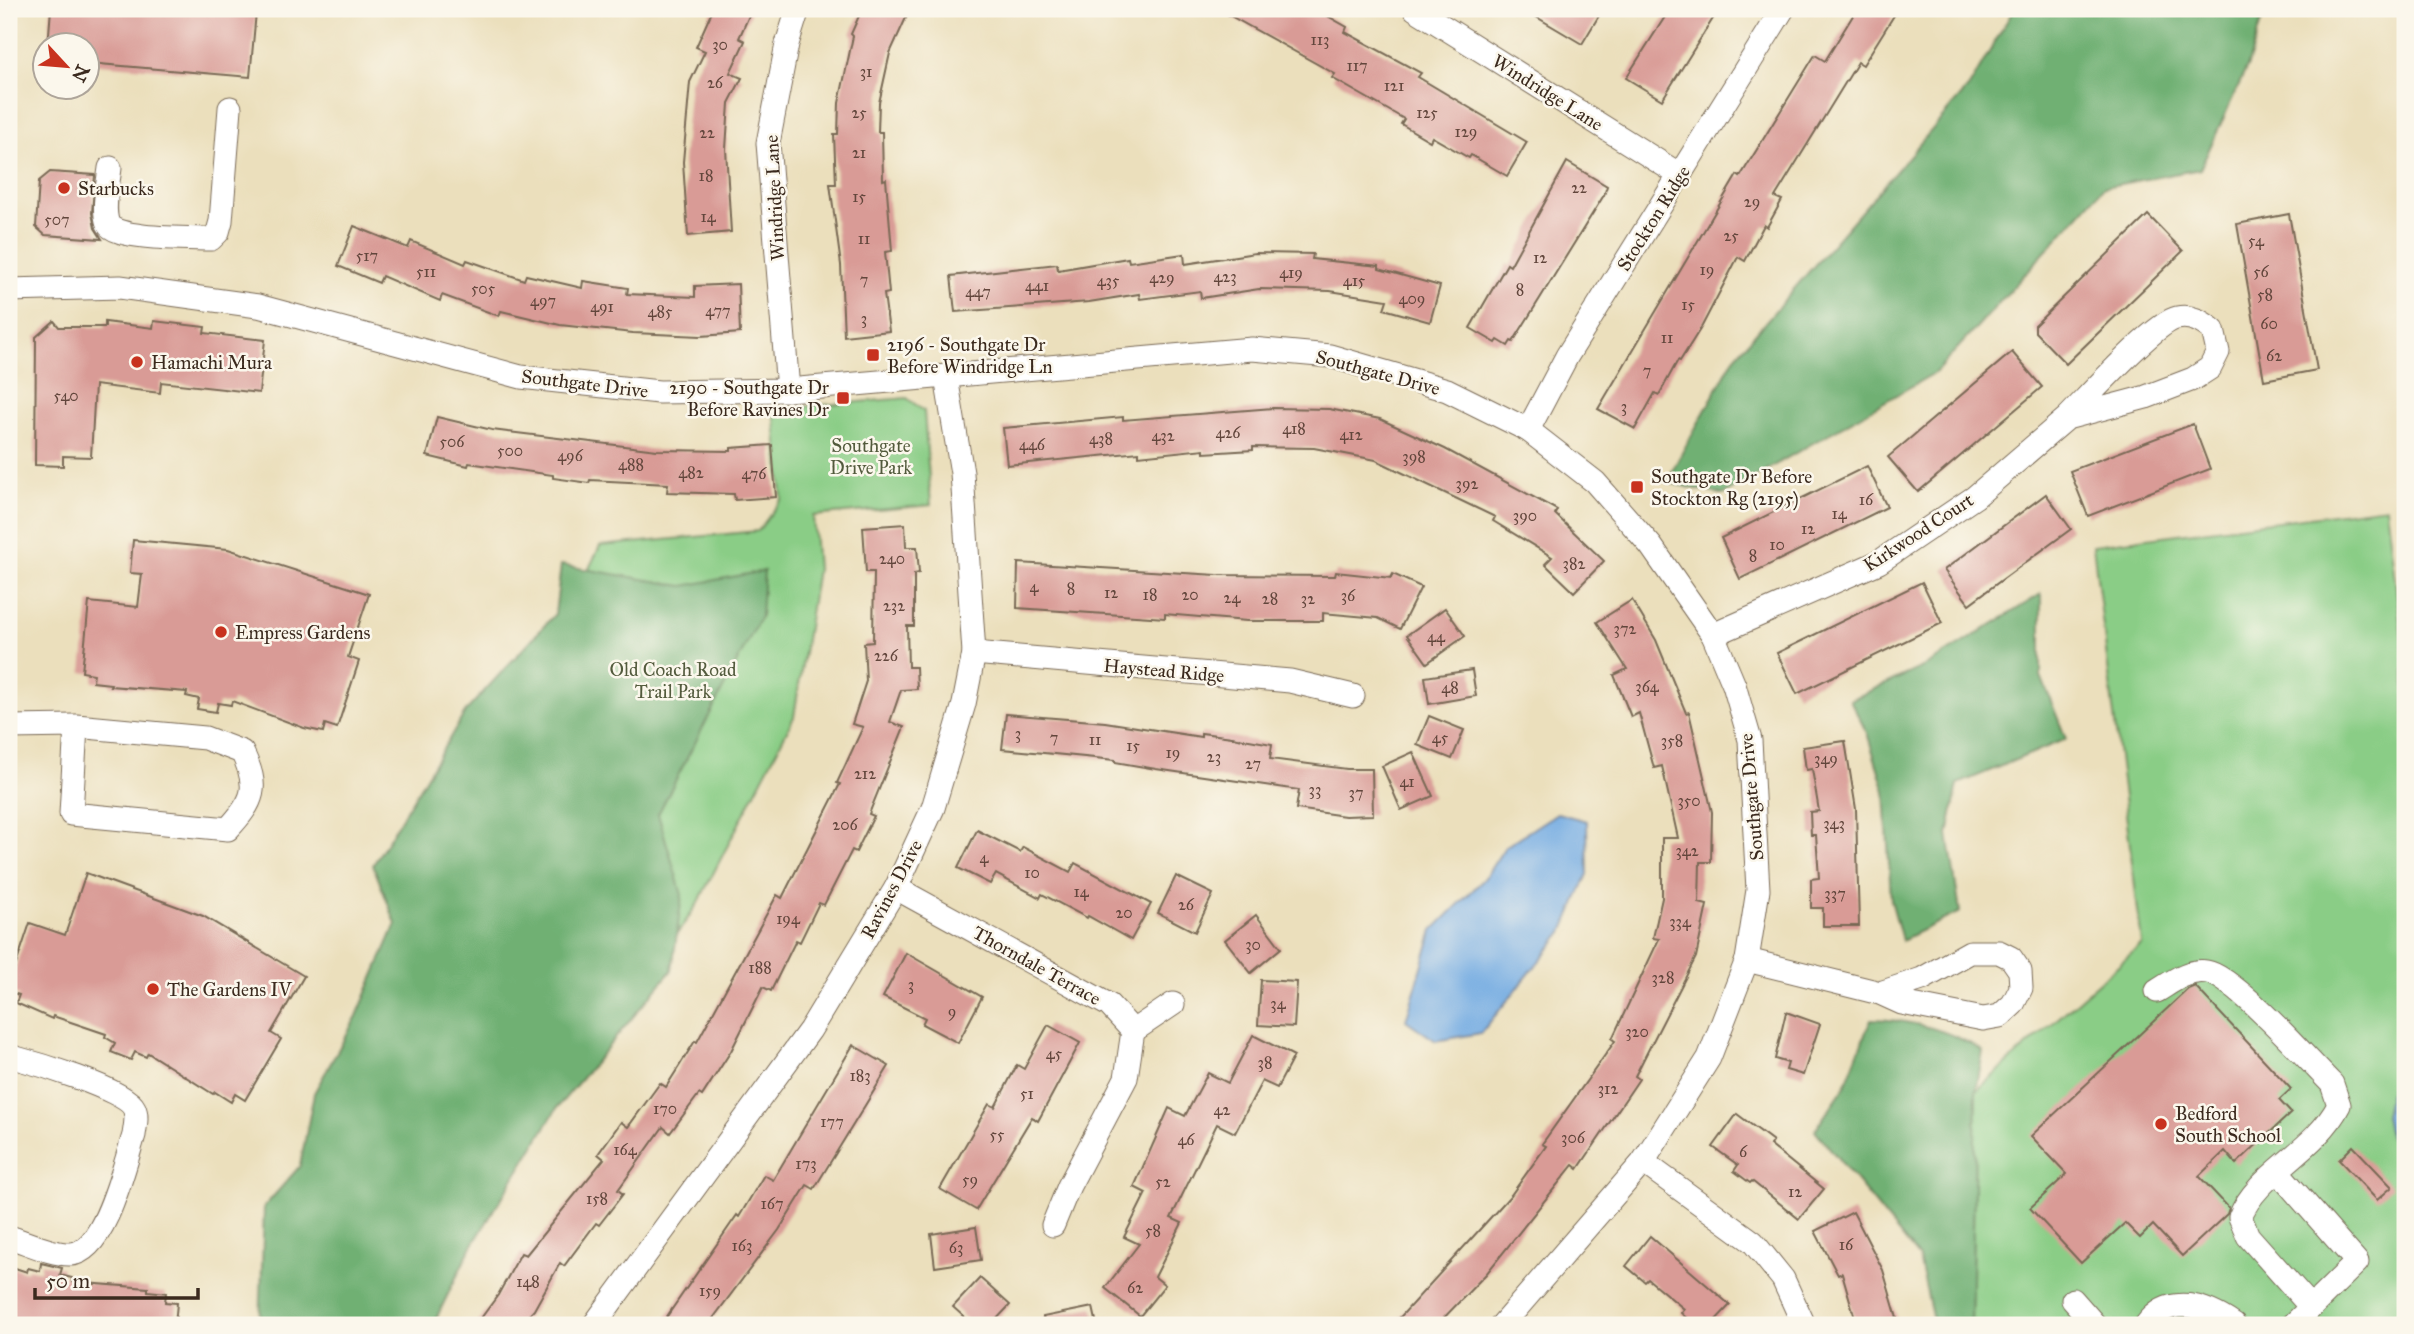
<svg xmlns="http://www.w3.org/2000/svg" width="2414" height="1334" viewBox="0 0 2414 1334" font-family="'IM FELL Great Primer',serif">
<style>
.green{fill:#8acd86;stroke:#627c52;stroke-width:2}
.forest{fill:#6fb073;stroke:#556d48;stroke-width:2}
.water{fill:#73abe2;stroke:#576a80;stroke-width:2}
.building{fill:#d99b96}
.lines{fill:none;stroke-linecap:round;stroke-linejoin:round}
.minor-casing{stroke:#796955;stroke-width:25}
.minor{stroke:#fff;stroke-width:23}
.poi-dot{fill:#c8321e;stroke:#fbf7ec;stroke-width:2.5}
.labels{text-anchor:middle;stroke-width:5;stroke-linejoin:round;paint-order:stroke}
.number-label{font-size:16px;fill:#62463c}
.street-label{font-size:19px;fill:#3b2a1e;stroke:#fbf7ec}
.poi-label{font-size:19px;fill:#3b2a1e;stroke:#fbf7ec;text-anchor:start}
.park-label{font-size:19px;fill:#535b3d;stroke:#fbf7ec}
</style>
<rect width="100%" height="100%" fill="#fbf7ec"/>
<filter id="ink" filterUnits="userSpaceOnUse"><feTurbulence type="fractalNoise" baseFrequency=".0143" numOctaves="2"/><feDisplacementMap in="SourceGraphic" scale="14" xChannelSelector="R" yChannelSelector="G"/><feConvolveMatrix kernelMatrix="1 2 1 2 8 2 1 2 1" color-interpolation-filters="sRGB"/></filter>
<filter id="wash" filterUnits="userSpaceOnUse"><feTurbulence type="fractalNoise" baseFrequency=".00686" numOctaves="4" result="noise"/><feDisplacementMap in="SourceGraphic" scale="28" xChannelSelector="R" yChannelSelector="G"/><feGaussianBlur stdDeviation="1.57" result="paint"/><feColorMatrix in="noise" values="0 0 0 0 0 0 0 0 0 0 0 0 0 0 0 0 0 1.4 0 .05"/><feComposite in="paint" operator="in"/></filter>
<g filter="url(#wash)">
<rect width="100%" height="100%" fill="#ebdfbc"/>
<g class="green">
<path d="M907,398L924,411L931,505L813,516L817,569L794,717L698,903L607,1038L272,1325L430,894L600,546L758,531L782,499L774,409Z"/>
<path d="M2386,507L2405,662V1047L2398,1051L2389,1136L2405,1153V1325H1971L1976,1091L2142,944L2093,545Z"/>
</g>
<g class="forest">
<path d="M2014,9H2265L2248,65L2200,169L2104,187L1936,372L1723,495L1666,482L1734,358L1969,87Z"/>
<path d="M561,565L683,586L764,571L761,616L658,814L682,895L672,970L557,1108L469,1251L433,1325H260L264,1207L300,1166L314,1093L357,1016L396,924L373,865L466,711L555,614Z"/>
<path d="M2041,594V676L2066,739L1958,784L1948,834L1960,912L1902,940L1891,900L1885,791L1867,733L1850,700L1927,665Z"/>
<path d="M1871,1019C1912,1020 1948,1029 1983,1051L1976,1092L1971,1325H1934L1919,1258L1815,1130L1845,1086Z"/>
</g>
<g class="water">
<path d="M1557,813L1587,821L1588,874L1563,932L1481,1033L1436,1041L1406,1020L1433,930L1484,879L1505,847Z"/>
<path d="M2405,1047V1153L2389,1136L2385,1116L2398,1051Z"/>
</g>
<g id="blocks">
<g class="building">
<path d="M51,9H219L256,12L250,77L88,63V46H48Z"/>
<path d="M713,9H752L739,38L745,41L730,73L742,78L729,103L726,149L731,232L688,236L683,162L690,82L705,51L696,47Z"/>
<path d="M862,9H910L890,53L879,103L878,132H882L883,180L886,179L892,251L885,252L889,293L884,294L889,331L844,336L841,265L830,184H836L834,134H838L839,103L853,36L851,34Z"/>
<path d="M1218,9H1315L1347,27L1345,32L1421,73L1418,77L1527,142L1507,176L1471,155L1469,158L1432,137L1430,141L1401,124L1404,119L1332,78L1335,74Z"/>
<path d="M1523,9H1603L1582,44Z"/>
<path d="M1670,9H1719L1662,100L1626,78Z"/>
<path d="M1857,9H1898L1863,65L1858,62L1775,197L1782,200L1767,227L1764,225L1745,261L1738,257L1702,326L1680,361L1678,360L1659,395L1655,393L1635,429L1598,409L1737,175L1740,177L1815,55L1825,61Z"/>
<path d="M1567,162L1607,186L1604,195L1513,342L1511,341L1508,346L1498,340L1496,343L1470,328L1507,264L1510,266Z"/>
<path d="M50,172L95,175L92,213L95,228L102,239L45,235L36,227L39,181Z"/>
<path d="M2289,214L2317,370L2264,380L2237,224Z"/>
<path d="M2148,215L2183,251L2066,364L2035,332V325Z"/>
<path d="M354,226L408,248L411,241L465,264L467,260L524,280L526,275L582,288L583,281L628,288L627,294L695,297V286L738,284L740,333L701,336L633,333L560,325L501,311L499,316L442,295L440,301L382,276L379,283L338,266Z"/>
<path d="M1255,253L1313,254L1312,259L1379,266V269L1440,286L1430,322L1384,309L1387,300L1330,291L1259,289L1201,298L1200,291L1140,299L1139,294L1089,302L955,312L951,276L1057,264L1058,270L1128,258L1129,262L1184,254L1185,264Z"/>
<path d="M54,321L59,327H105V322L153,328L154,321L205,327L204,333L265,340L259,393L161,382L160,393L95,385L91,457L63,456V466L35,465L36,337Z"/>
<path d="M2012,352L2042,387L1918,492L1888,457Z"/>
<path d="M1273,408L1329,409L1380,419L1445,449L1557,510L1555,514L1604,561L1574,592L1545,564L1552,557L1493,521L1495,517L1376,460L1314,448L1253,447V450L1204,453V449L1139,456V452L1007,465L1003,428L1123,417V420Z"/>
<path d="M437,417L492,430L657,450L731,451V448L772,445L776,497L735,500L734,494L667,492L668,484L590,480L589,483L553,478V475L469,463L468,466L427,456Z"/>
<path d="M2193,424L2210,469L2088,516L2070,471Z"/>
<path d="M1867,466L1887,507L1740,579L1721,538Z"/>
<path d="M2046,494L2071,529L1969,604L1944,570Z"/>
<path d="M905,524L906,547H917L919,573L914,574V626H907L908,667H916L917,689L901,690L890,722L904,727L869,814L874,816L856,852L852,850L824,905L819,903L800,942L796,940L771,991L763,987L731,1051L702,1096L699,1094L670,1133L663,1127L618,1190L623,1194L599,1225L596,1223L564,1266L560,1263L534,1310L520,1325H476L498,1295L521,1253L526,1255L604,1159L598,1154L621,1122L628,1127L660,1083L666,1087L695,1041L697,1042L777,895L782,898L840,784L837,783L863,727L852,724L866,681L864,643L873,642L874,572H866L863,527Z"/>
<path d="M133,540L228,549L369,594L348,657L359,661L337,728L325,724L323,732L304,728L232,701L231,705L218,703L216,712L197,709L199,699L186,696L187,692L110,686L111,684L93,682L94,674L82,672L89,602L138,607L142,574L130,573Z"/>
<path d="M1018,563L1217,575L1335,576L1336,572L1391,578L1393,574L1421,587L1400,629L1378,618L1323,613V621H1247L1165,614V618L1017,608Z"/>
<path d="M1922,582L1942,623L1797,694L1777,653Z"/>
<path d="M1632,600L1656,640L1686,713L1689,712L1712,812L1711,862H1700L1699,903L1707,905L1696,957L1635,1076L1639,1079L1578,1169L1573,1165L1486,1274L1437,1325H1393L1511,1195L1546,1146L1542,1144L1615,1041L1612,1039L1659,939L1653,938L1662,898V838H1678L1662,766L1654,768L1639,713L1631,717L1614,675L1627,669L1597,622Z"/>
<path d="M1445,608L1465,636L1427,663L1407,635Z"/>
<path d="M1472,670L1476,696L1429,704L1425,677Z"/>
<path d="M1006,714L1105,722L1201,737V733L1232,737L1272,744L1270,759L1347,769H1372L1373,815L1345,816L1296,809L1299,790L1156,769L1115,762V760L1002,749Z"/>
<path d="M1429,716L1464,730L1452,759L1417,745Z"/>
<path d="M1845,741L1856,809L1859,926H1823V908H1811V879L1819,878L1816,835H1811L1810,812L1819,811L1812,769L1806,770L1803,747Z"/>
<path d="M1413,752L1433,796L1401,810L1382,766Z"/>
<path d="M977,830L1020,852L1023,847L1070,872L1075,863L1151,904L1131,940L1088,916L1087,918L1042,894L1040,898L996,874L990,884L958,868Z"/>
<path d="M86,873L203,916L304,976L271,1033L281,1039L245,1100L235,1094L231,1102L215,1092L213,1094L148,1053L146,1057L135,1052L131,1060L111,1052L115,1043L105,1037L106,1034L53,1016L52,1019L16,1003L19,995L9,992V986L30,923L65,935Z"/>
<path d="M1176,876L1213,894L1195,932L1158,913Z"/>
<path d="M1256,915L1281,948L1251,973L1225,940Z"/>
<path d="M906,953L982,997L958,1043L922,1024L925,1018L883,997Z"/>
<path d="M1261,980L1297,982L1294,1027L1258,1025Z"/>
<path d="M2195,986L2291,1089L2279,1100L2291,1113L2236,1164L2225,1151L2199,1176L2229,1208L2227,1214L2182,1256L2153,1225L2140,1238L2125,1223L2081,1263L2030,1208L2067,1174L2031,1136L2188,989Z"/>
<path d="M1786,1012L1820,1024L1803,1075L1786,1070L1788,1063L1775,1059Z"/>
<path d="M1048,1025L1080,1043L1038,1121L1032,1117L976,1210L940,1189L989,1104L995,1107L1017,1065L1024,1069Z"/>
<path d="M1253,1035L1294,1056L1277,1088L1262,1081L1235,1133L1217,1124L1171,1218L1182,1223L1155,1277L1165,1285L1140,1316L1105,1288L1139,1244L1124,1237L1146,1193L1134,1187L1169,1108L1185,1116L1208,1073L1228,1083Z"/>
<path d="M853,1045L889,1066L814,1189L807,1185L779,1230L708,1325H661L737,1215L739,1217L764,1175L773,1180Z"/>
<path d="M1737,1114L1773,1141L1770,1145L1824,1189L1799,1219L1752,1181L1750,1183L1734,1171L1738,1165L1713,1147Z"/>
<path d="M2353,1146L2392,1187L2377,1200L2339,1160Z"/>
<path d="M1853,1212L1883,1270L1899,1325H1857L1842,1273L1838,1275L1815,1231Z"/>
<path d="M976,1227L981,1260L935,1267L931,1234Z"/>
<path d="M1650,1236L1730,1305L1711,1325H1694L1681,1313L1684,1309L1648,1279L1645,1282L1626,1266Z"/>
<path d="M41,1263L62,1268L60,1275L72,1278V1282L148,1288V1291L166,1293L165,1302L177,1303L175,1325H9V1266L27,1272L28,1268L40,1271Z"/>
<path d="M980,1278L1010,1305L991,1325H973L953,1307Z"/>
<path d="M1093,1307L1097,1325H1043V1317Z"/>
</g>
</g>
</g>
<g filter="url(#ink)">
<use href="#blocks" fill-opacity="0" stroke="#796955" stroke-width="2"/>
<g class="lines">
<defs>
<g id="minor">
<path d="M1415,9L1680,175"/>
<path d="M110,168C108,185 102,209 108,224C116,240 192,238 211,239L218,232L221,221L230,108"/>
<path d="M9,290L120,287L258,306L521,377L659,392L788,390L1252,349L1330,356L1447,390L1528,430L1595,482L1651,546L1713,635L1734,685L1750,740L1758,890L1747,960L1709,1058L1643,1162L1502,1325"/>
<path d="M788,390L768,143L787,44L798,9"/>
<path d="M1528,430L1567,356L1783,9"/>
<path d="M1713,635L1879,562L1975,497L2067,418L2146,397L2193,379L2210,368L2218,352L2213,330C2202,322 2192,315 2177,318C2155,322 2086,399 2067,418"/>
<path d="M974,653L1290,681L1353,696"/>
<path d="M9,727L76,726L205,738L242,752C260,788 254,801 228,829L71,814L76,726"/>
<path d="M896,888L1109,1005L1133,1031L1126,1078L1069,1186L1053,1225"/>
<path d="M1747,960L1880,993L1902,1003L1983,1019L2000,1016L2013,1004L2021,988L2020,971L2011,958L1999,952H1970L1922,979L1880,993"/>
<path d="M2157,991C2172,982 2188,969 2207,972C2234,976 2309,1061 2332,1084L2339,1105C2315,1152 2256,1174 2240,1217L2248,1236L2311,1307"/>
<path d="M1133,1031L1173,1004"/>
<path d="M9,1056C32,1062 125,1089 134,1108C138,1116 135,1127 134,1135C125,1163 105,1252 71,1254C52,1255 27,1242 9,1237"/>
<path d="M1643,1162L1753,1242L1783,1279L1804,1325"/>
<path d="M2278,1172L2357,1262L2293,1325"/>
<path d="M2073,1300L2095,1325"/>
<path d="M594,1325L810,1030L896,888L933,808L964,704L974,653L962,473L946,377"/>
<path d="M2146,1325C2170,1292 2206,1306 2234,1325"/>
</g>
</defs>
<use href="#minor" class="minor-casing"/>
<use href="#minor" class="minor"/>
</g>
</g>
<g class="poi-dot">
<circle cx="64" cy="188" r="7"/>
<rect x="866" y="348" width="14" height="14" rx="3.5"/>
<circle cx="137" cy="362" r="7"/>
<rect x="836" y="391" width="14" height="14" rx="3.5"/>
<rect x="1630" y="480" width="14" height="14" rx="3.5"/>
<circle cx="221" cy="632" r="7"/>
<circle cx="153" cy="989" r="7"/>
<circle cx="2161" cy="1124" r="7"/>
</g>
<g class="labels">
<g class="number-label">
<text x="1320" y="45">113</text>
<text x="720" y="50">30</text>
<text x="1357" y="71">117</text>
<text x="866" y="77">31</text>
<text x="715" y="88">26</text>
<text x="1394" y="91">121</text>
<text x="859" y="118">25</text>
<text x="1427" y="118">125</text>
<text x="1466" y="137">129</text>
<text x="707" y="138">22</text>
<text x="859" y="158">21</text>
<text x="706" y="181">18</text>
<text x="1579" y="193">22</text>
<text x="859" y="202">15</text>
<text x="1752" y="207">29</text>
<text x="708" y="222">14</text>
<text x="57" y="225">507</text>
<text x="1731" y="241">25</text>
<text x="864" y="244">11</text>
<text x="2256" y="246">54</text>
<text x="367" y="261">517</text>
<text x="1540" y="263">12</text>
<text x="1707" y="275">19</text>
<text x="426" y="277">511</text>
<text x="2261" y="277">56</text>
<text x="1291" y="278">419</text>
<text x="1225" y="282">423</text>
<text x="1162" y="283">429</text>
<text x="864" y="285">7</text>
<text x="1108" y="286">435</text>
<text x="1354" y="286">415</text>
<text x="1037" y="291">441</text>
<text x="483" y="294">505</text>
<text x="1520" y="295">8</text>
<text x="978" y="297">447</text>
<text x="2265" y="300">58</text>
<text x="1412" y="304">409</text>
<text x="543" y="306">497</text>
<text x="1688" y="310">15</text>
<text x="602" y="312">491</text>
<text x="718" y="316">477</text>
<text x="660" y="317">485</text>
<text x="864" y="324">3</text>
<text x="2269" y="329">60</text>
<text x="1667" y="343">11</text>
<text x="2274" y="361">62</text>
<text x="1647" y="376">7</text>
<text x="66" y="401">540</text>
<text x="1624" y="412">3</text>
<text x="1294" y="434">418</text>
<text x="1228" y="438">426</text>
<text x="1351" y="440">412</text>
<text x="1163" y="441">432</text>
<text x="1101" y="444">438</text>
<text x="452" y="447">506</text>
<text x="1032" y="450">446</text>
<text x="510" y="456">500</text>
<text x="570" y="461">496</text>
<text x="1414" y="462">398</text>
<text x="631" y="470">488</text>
<text x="691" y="478">482</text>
<text x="754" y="479">476</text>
<text x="1467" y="489">392</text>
<text x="1866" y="505">16</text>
<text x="1839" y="519">14</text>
<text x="1525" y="521">390</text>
<text x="1808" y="534">12</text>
<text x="1777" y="550">10</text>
<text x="1753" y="561">8</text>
<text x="892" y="564">240</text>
<text x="1574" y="569">382</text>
<text x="1034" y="592">4</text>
<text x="1071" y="594">8</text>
<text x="1111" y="598">12</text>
<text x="1150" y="600">18</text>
<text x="1190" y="600">20</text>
<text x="1348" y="601">36</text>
<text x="1232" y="603">24</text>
<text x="1270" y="604">28</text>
<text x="1308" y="604">32</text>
<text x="894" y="611">232</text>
<text x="1625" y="634">372</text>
<text x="1436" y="642">44</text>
<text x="886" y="661">226</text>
<text x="1647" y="692">364</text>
<text x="1450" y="693">48</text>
<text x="1018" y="739">3</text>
<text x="1054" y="743">7</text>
<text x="1440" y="743">45</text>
<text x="1095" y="745">11</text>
<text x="1672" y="746">358</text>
<text x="1133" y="751">15</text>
<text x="1173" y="758">19</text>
<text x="1214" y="762">23</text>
<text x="1826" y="764">349</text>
<text x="1253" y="769">27</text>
<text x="865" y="779">212</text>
<text x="1407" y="787">41</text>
<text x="1315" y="795">33</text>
<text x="1356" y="798">37</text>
<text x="1689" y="806">350</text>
<text x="1834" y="829">343</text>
<text x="845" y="830">206</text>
<text x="1687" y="856">342</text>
<text x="984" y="863">4</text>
<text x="1032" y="878">10</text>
<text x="1081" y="897">14</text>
<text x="1835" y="899">337</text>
<text x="1186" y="910">26</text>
<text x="1124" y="918">20</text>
<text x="788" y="924">194</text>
<text x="1680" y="927">334</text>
<text x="1253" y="950">30</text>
<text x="760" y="973">188</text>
<text x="1663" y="983">328</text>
<text x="911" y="990">3</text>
<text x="1278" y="1009">34</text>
<text x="952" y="1017">9</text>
<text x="1637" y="1037">320</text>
<text x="1054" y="1059">45</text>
<text x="1265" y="1068">38</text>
<text x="860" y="1081">183</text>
<text x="1608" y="1094">312</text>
<text x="1027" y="1099">51</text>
<text x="665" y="1114">170</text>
<text x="1222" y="1115">42</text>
<text x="832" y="1127">177</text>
<text x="997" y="1140">55</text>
<text x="1573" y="1143">306</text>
<text x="1186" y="1145">46</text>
<text x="625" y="1155">164</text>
<text x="1743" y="1157">6</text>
<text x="806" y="1169">173</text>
<text x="970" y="1185">59</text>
<text x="1163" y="1187">52</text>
<text x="1795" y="1197">12</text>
<text x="597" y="1204">158</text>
<text x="772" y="1209">167</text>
<text x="1153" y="1236">58</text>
<text x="1846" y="1250">16</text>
<text x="742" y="1251">163</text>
<text x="956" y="1253">63</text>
<text x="528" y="1287">148</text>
<text x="1135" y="1293">62</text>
<text x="710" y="1296">159</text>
</g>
<g class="street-label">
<text transform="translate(1548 92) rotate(32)" y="7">Windridge Lane</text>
<text transform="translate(774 198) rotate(-93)" y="7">Windridge Lane</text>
<text transform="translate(1653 218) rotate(-58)" y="7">Stockton Ridge</text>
<text transform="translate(1378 372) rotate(15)" y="7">Southgate Drive</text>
<text transform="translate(585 383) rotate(7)" y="7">Southgate Drive</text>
<text transform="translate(1918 532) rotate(-33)" y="7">Kirkwood Court</text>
<text transform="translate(1164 670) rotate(5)" y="7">Haystead Ridge</text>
<text transform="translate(1751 797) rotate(-95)" y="7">Southgate Drive</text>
<text transform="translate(891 889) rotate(-62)" y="7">Ravines Drive</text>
<text transform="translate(1037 965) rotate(29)" y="7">Thorndale Terrace</text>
</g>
<g class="poi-label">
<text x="78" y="195">Starbucks</text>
<text x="887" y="351">2196 - Southgate Dr<tspan x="887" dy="22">Before Windridge Ln</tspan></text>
<text x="151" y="369">Hamachi Mura</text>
<text x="829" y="394" text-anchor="end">2190 - Southgate Dr<tspan x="829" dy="22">Before Ravines Dr</tspan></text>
<text x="1651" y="483">Southgate Dr Before<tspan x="1651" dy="22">Stockton Rg (2195)</tspan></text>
<text x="235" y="639">Empress Gardens</text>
<text x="167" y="996">The Gardens IV</text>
<text x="2175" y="1120">Bedford<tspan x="2175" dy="22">South School</tspan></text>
</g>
<g class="park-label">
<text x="871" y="452">Southgate<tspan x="871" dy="22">Drive Park</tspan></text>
<text x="673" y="676">Old Coach Road<tspan x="673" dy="22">Trail Park</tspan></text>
</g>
</g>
<rect width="2414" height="1334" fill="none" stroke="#fbf7ec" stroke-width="35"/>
<g transform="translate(66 66) rotate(116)"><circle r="33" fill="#fbf7ec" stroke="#aea59a" stroke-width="2"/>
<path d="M0-5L12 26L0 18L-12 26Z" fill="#c8321e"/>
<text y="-10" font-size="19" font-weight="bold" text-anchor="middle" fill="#3b2a1e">N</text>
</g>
<path d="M35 1288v10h163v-10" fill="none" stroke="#3b2a1e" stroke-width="3.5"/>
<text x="46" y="1288" font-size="21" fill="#3b2a1e" stroke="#fbf7ec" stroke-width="5" paint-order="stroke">50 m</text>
</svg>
